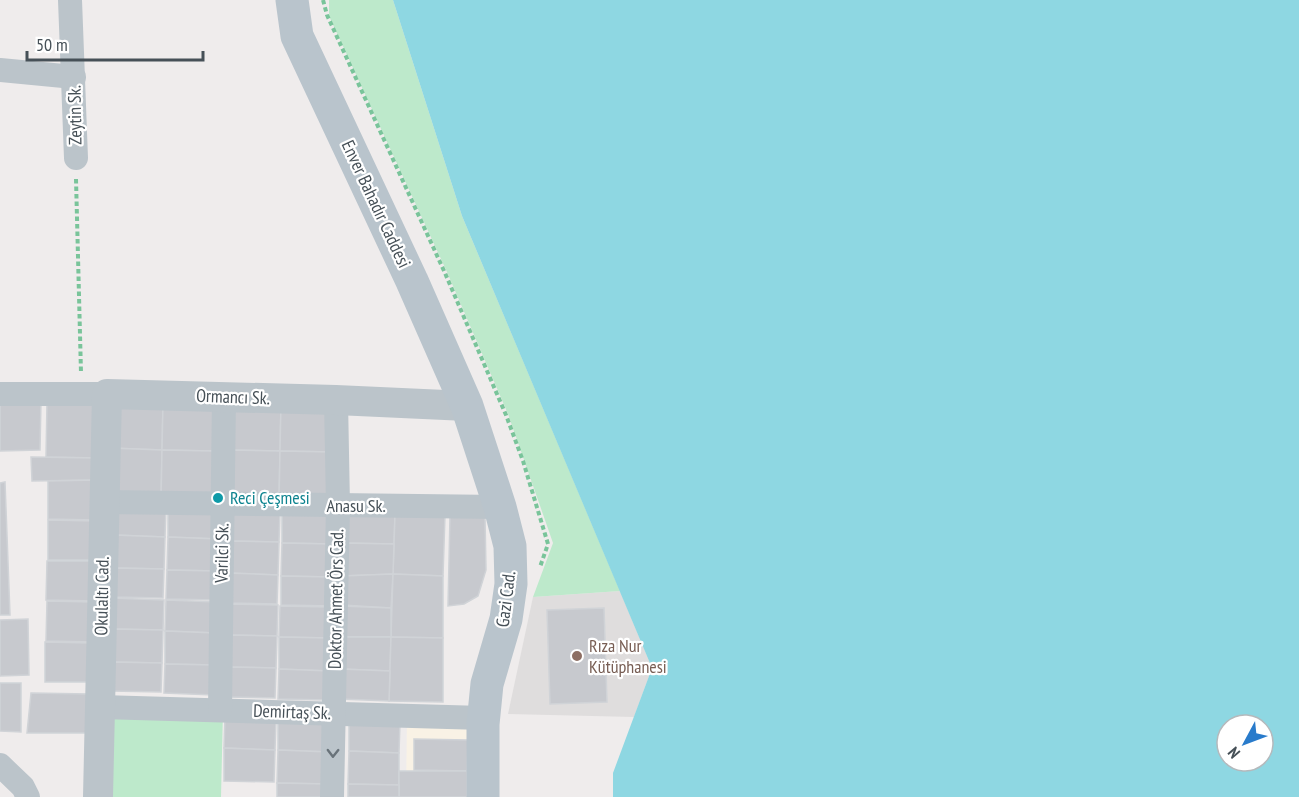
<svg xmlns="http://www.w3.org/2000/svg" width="1299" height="797" viewBox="0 0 1299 797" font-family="'PT Sans Narrow',sans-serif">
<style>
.commercial{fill:#f9f2e5}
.education{fill:#dfdddd}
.green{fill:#bde9cb}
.water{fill:#8ed7e2;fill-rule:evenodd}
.building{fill:#c7c9ce;stroke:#d0d3d7;stroke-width:1.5}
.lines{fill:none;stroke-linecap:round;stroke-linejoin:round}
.path{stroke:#79c49a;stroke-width:4;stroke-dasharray:4.5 3;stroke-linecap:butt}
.minor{stroke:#bbc4ca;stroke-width:24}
.tertiary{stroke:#bbc4ca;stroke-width:30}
.secondary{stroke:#b9c4cc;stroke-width:33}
.oneway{stroke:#69737a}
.culture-dot{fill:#0f9aa8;stroke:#fff;stroke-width:2}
.education-dot{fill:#8d6e63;stroke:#fff;stroke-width:2}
.labels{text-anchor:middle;stroke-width:4.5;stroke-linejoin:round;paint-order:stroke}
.street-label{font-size:18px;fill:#465057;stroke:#fff}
.culture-label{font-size:18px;fill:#0d838f;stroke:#fff;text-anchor:start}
.education-label{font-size:18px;fill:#785e54;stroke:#fff;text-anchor:start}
</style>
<rect width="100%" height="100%" fill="#efecec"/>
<path class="commercial" d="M407,716L483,718V797H406Z"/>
<path class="education" d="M620,591L652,668L634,717L508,714L533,597Z"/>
<g class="green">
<path d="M329,0H393L462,216L620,591L533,597L553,543L508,414L447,272L329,16Z"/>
<path d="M101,707L223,710L221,797H98Z"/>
</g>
<path class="water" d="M393,0H1299V797H613V773L652,668L462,216ZM1227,725H1263V761H1227Z"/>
<g class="building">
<path d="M111,400L163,402L162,450L110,448Z"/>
<path d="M41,401L40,450L0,451V403Z"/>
<path d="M229,401L281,403L280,451L228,450Z"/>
<path d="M47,402L98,403L97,458L46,457Z"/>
<path d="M163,402L215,403L213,451L162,450Z"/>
<path d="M281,403L333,404L332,452L280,451Z"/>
<path d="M110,448L162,450L161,499L108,497Z"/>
<path d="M162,450L213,451L212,500L161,499Z"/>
<path d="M228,450L280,451L279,500L227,498Z"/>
<path d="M280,451L332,452L330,501L279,500Z"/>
<path d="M31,457L97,458L96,480L32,481Z"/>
<path d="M96,480L95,520L48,519V481Z"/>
<path d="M5,482L10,615H0V483Z"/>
<path d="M115,504L166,506L165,537L114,535Z"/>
<path d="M168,506L219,508L218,539L168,537Z"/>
<path d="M229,510L280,511L279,542L228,541Z"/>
<path d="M282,512L333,513L332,544L282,543Z"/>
<path d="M344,512L395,514L394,544L343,543Z"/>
<path d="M395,514L445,515L443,576L393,574Z"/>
<path d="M450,516L485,517L486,570L478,596L464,604L448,606Z"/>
<path d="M48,520L96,521L95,560H48Z"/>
<path d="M114,535L165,537L164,569L114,568Z"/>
<path d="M168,537L218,539L217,571L167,570Z"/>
<path d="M228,541L279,542L278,575L228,573Z"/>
<path d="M282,543L332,544V577L281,576Z"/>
<path d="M343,543L394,544L393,574L342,576Z"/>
<path d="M47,561H94V601L46,600Z"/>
<path d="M114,568L164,569L163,598L113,597Z"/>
<path d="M167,570L217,571L216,600L166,599Z"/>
<path d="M228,573L278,575L277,604L227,603Z"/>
<path d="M393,574L391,608L342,605V576Z"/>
<path d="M393,574L443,576V638L391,637Z"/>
<path d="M281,576L332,577L331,606L281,605Z"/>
<path d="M112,598L164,600L163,630L112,629Z"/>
<path d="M166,600L217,602L216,633L165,631Z"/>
<path d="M47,601L94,602V642L46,641Z"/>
<path d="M226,604L278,605L277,636L226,635Z"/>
<path d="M280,606L331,607L330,638L279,637Z"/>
<path d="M342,606L391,608V637H341Z"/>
<path d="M604,608L607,702L550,704L547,610Z"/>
<path d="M28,619L29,675L0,676V620Z"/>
<path d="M112,629L163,630L162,663L111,662Z"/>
<path d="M165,631L216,633L215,665L165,664Z"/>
<path d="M226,635L277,636L276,668L225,667Z"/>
<path d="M279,637L330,638L329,671L279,669Z"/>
<path d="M341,637H391L390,671L341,669Z"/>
<path d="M391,637L443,638V702L389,701Z"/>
<path d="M45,642L92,643V682H45Z"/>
<path d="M111,662L162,663L161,692L111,691Z"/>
<path d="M165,664L215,665L214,695L164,693Z"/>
<path d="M225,667L276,668L275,698L225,697Z"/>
<path d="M279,669L329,671L328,700L278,699Z"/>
<path d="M341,669L390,671L389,701L340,699Z"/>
<path d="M0,683H21V732L0,731Z"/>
<path d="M31,693L89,694V733H27Z"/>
<path d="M225,717L276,719L275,750L224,748Z"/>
<path d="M278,719L330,721L329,752L278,750Z"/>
<path d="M349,720L400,722L399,753L349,751Z"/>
<path d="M414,739L468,740L467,771L414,770Z"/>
<path d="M224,748L275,750L274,782L224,781Z"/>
<path d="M278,750L329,752L328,784L277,783Z"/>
<path d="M349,751L399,753V785L348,784Z"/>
<rect x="399" y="771" width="68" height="26"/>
<path d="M277,783L328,784L327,797H277Z"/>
<path d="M348,784L399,785V797H348Z"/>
</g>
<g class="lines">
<g class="path">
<path d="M323,0L327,15L445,273L506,415L523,461L548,544L540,567"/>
<path d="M76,179L81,373"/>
</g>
<g class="minor">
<path d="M70,0L76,158"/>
<path d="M0,70L74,77"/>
<path d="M0,394H107"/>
<path d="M104,502L500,507"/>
<path d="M101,707L483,718"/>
<path d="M220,710L224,397"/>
<path d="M0,765L23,787L28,797"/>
<path d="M332,797L338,506L336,400"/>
</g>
<path class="tertiary" d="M98,797L107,394L336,400L467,406"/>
<path class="secondary" d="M292,0L297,36L412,281L467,406L500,507L510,546L511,584L506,619L487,684L483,724V797"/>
</g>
<defs><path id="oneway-chevron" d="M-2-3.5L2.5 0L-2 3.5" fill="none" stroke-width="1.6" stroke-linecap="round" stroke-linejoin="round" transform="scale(1.5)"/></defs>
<use class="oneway" href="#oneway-chevron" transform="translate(333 753) rotate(91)"/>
<circle class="culture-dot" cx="218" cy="498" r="6"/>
<circle class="education-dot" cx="577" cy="656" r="6"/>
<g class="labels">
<g class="street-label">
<text transform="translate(75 115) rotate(-91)" y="6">Zeytin Sk.</text>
<text transform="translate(376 204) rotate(65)" y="6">Enver Bahadır Caddesi</text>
<text transform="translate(233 397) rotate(2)" y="6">Ormancı Sk.</text>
<text x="356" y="512">Anasu Sk.</text>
<text transform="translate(222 553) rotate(-89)" y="6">Varilci Sk.</text>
<text transform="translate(102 596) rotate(-89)" y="6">Okulaltı Cad.</text>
<text transform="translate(336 599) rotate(-89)" y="6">Doktor Ahmet Örs Cad.</text>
<text transform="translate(506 599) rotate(-83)" y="6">Gazi Cad.</text>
<text transform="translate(292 712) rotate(2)" y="6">Demirtaş Sk.</text>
</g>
<g class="culture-label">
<text x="230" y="504">Reci Çeşmesi</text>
</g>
<g class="education-label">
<text x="589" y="652">Rıza Nur<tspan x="589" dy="21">Kütüphanesi</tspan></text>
</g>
</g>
<g transform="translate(1245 743) rotate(229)"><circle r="28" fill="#ffffff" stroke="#b5b9bc" stroke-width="1.5"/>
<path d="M0-4.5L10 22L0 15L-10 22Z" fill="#297bcb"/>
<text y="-9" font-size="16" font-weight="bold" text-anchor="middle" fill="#465057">N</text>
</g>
<path d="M27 51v9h176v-9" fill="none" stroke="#465057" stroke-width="3"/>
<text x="36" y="51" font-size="18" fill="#465057" stroke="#ffffff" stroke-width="4.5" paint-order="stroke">50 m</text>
</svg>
